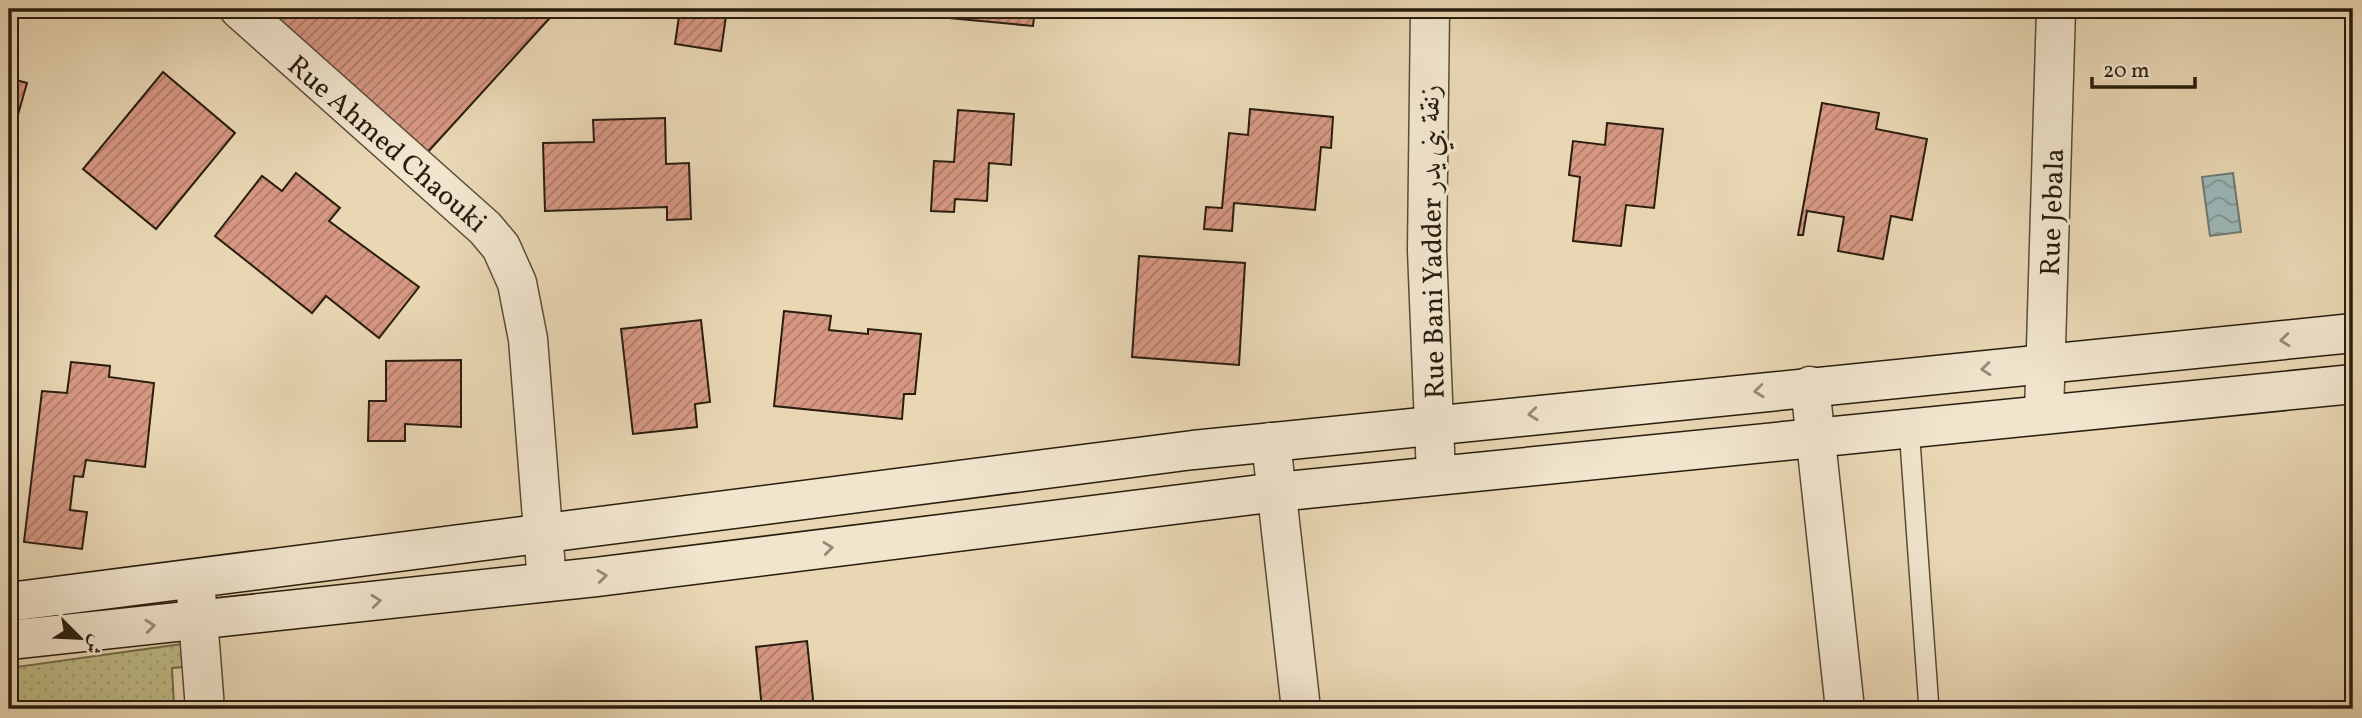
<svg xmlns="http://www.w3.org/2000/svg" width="2362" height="718" viewBox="0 0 2362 718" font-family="Vollkorn,Amiri,serif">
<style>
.grass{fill:url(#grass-dots);stroke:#746c4a;stroke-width:2}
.water{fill:url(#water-waves);stroke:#6e7974;stroke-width:2}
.building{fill:url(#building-hatch);stroke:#291d0e;stroke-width:2}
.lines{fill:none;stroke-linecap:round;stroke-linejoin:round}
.lane-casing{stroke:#594c38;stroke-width:22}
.street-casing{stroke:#594c38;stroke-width:41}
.secondary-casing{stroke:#291d0e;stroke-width:41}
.lane{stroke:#f1e5ce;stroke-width:19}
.street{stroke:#f1e5ce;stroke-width:38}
.secondary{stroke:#f1e5ce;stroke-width:38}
.oneway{stroke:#978b78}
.labels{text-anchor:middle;stroke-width:6;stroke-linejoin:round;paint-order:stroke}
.street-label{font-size:28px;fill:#291d0e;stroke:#f1e5ce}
</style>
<defs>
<pattern id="grass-dots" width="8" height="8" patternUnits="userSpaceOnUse" patternTransform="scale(1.75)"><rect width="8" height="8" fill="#bfbc87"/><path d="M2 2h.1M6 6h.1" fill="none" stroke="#a4a173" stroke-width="1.8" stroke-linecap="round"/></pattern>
<pattern id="water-waves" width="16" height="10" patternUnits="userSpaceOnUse" patternTransform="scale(1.75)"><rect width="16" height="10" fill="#9cb7b8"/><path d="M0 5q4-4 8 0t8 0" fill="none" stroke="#7f9494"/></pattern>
<pattern id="building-hatch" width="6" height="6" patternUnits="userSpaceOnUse" patternTransform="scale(1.75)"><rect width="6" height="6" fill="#d79883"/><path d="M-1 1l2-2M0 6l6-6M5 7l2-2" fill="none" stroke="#ae7b6a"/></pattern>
</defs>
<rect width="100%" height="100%" fill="#e9d7b4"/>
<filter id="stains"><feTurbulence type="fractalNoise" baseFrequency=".00286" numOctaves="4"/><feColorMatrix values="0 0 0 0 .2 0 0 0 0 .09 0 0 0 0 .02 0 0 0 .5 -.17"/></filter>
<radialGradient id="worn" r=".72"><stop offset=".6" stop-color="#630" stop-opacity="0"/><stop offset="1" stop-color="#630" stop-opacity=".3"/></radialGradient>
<path class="grass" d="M182,644L184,667L172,668L174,705L131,709H9V668Z"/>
<path class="water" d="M2233,173L2241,232L2210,236L2202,177Z"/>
<g class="building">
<path d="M267,9H558L426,154Z"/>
<path d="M680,9H727L721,51L675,44Z"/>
<path d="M940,9H1035L1033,26L939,17Z"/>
<path d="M1264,9H1326V13Z"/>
<path d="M163,72L235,133L156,229L83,169Z"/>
<path d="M9,78L27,83L9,146Z"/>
<path d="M1822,103L1879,113L1876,129L1927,139L1912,220L1891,216L1883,259L1838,251L1844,217L1807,211L1803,235H1798Z"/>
<path d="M1250,109L1333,117L1331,148L1321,147L1315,210L1234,203L1232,231L1204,229L1206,207L1222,208L1229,133L1248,135Z"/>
<path d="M958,110L1014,114L1011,165L989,163L987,201L955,199L954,212L931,211L934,161L954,162Z"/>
<path d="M665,118L666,164L689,163L691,219L667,220V207L545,211L543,143L594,142L593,120Z"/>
<path d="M1607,123L1663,129L1654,208L1626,205L1621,246L1573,241L1580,177L1569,175L1573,141L1605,145Z"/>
<path d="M296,173L340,208L329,221L419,287L379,338L326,296L312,313L215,236L262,176L282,191Z"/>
<path d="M1139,256L1245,263L1239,365L1132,357Z"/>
<path d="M784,311L831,316L829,330L868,334V329L921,334L915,394H904L902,419L774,406Z"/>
<path d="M701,320L710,402L695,404L697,427L633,434L621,329Z"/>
<path d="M461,360V427L405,424V441H368L369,401H386V361Z"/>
<path d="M71,362L110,366L109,377L154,383L145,467L86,460L83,477L74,476L70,510L87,512L82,549L24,542L42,391L67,393Z"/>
<path d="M807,641L814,709H762L756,647Z"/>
</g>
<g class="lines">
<defs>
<path id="lane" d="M1909,427L1929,709"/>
<g id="street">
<path d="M239,9L485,228L501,247L517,283L528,339L547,582"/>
<path d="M1430,9L1427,250L1436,475"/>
<path d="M1810,386L1845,709"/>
<path d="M2044,414L2056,9"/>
<path d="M1271,442L1301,709"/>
<path d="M195,579L205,709"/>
</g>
<g id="secondary">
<path d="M9,602L1193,450L2353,333"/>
<path d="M9,640L596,577L1277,492L2353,384"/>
</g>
</defs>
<use href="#lane" class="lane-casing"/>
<use href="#street" class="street-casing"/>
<use href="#secondary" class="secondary-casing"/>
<use href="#lane" class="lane"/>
<use href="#street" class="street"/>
<use href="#secondary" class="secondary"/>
</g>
<defs><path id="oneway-chevron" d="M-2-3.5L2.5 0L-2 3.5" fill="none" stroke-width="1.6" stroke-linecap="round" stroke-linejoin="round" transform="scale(1.75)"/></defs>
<g class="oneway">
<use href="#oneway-chevron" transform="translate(2285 340) rotate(174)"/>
<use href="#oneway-chevron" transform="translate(1986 369) rotate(175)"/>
<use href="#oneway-chevron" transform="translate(1759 391) rotate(174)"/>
<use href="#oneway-chevron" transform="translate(1533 414) rotate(174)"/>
<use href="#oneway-chevron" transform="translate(828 548) rotate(-7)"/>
<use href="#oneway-chevron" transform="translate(602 576) rotate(-7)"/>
<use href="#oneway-chevron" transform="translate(376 601) rotate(-6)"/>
<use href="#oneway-chevron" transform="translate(150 626) rotate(-6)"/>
</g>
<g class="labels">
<g class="street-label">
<text transform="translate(388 143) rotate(41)" y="10">Rue Ahmed Chaouki</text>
<text transform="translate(2051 212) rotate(-88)" y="10">Rue Jebala</text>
<text transform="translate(1431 242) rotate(-91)" y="10">Rue Bani Yadder زنقة بني يدر</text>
</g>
</g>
<rect width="2362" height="718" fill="none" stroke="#e9d7b4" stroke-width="35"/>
<rect x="10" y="10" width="2341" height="697" fill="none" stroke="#291d0e" stroke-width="3.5"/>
<rect x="18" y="18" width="2327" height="683" fill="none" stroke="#291d0e" stroke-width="2"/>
<g transform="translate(80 638) rotate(114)" stroke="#f1e5ce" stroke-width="5" paint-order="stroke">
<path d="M0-5L12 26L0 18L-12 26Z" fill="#291d0e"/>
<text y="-10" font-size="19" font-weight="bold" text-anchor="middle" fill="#291d0e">ش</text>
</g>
<path d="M2092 77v10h103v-10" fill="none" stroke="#291d0e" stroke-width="3.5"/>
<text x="2103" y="77" font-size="21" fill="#291d0e" stroke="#f1e5ce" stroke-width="5" paint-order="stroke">20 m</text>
<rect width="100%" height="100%" filter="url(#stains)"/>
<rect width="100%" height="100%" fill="url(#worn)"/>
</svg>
